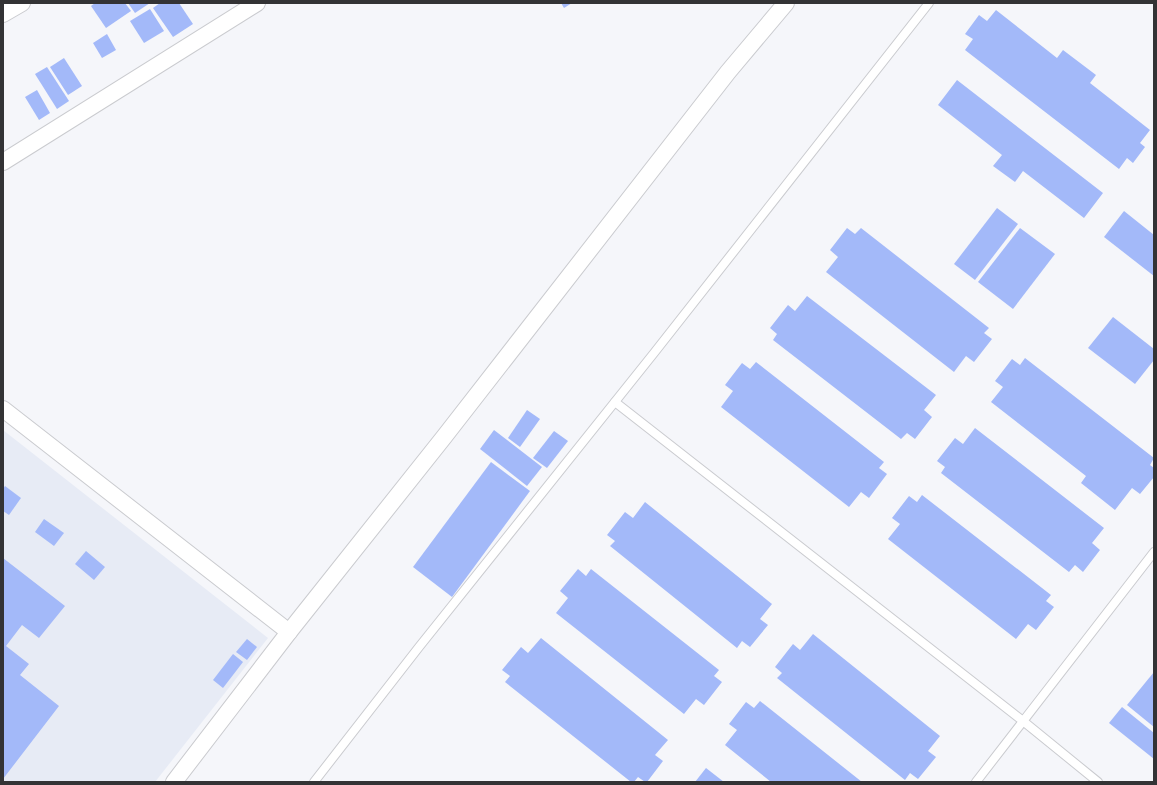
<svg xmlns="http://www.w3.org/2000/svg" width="1157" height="785" viewBox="0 0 1157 785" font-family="'Fira Sans',sans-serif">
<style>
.built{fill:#e7ebf5}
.building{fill:#a3b9f9}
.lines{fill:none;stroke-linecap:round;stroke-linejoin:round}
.lane-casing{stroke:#cacbcf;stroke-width:10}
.street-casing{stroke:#cacbcf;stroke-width:18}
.lane{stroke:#fff;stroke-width:8}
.street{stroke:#fff;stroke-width:16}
</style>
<rect width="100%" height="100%" fill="#f5f6fa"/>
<path class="built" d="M3,430L268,638L155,782H3Z"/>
<g class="building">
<path d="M95,3H125L131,11L106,28L91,6Z"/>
<path d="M128,3H150L135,13Z"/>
<path d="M160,3H179L193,24L173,37L153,8Z"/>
<path d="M561,3H572L564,8Z"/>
<path d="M150,9L164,31L144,43L130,21Z"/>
<path d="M996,10L1057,58L1063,50L1096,75L1090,83L1150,130L1140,143L1145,147L1133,163L1127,158L1119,169L965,50L973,39L965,34L979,15L987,21Z"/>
<path d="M107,34L116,50L102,58L93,43Z"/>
<path d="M64,58L82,86L68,95L50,67Z"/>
<path d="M47,67L69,101L57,109L35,74Z"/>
<path d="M957,80L1103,193L1084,218L1023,171L1015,182L993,166L1002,155L938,105Z"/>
<path d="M37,90L50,113L39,120L25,97Z"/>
<path d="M997,208L1018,224L975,280L954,264Z"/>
<path d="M1124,211L1154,235V276L1104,237Z"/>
<path d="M847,228L855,234L861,228L989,328L984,333L992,339L974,362L966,356L954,372L826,272L838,257L830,250Z"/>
<path d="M1020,228L1055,254L1013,309L978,282Z"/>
<path d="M807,296L936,395L924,410L932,417L915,439L907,433L901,439L773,340L777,334L770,328L788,305L795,311Z"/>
<path d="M1113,317L1154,349V360L1135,384L1088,348Z"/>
<path d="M1025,358L1154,458L1150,465L1154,468V477L1140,494L1132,488L1115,510L1081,483L1086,476L991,402L1003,387L995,381L1012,359L1020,365Z"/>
<path d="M756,362L884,462L879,468L887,474L869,498L861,492L849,507L721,407L733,391L725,385L742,363L750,369Z"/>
<path d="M527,410L540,419L520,447L508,438Z"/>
<path d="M975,428L1104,528L1092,543L1100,550L1083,572L1075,565L1069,572L941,473L945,467L937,461L955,438L963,444Z"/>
<path d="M494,430L542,467L527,486L480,449Z"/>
<path d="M554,431L568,441L547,468L533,458Z"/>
<path d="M491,462L530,491L452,597L413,567Z"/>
<path d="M5,486L21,498L9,515L3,511V489Z"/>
<path d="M922,495L1051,595L1046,601L1054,607L1036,630L1028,624L1016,639L888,539L900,524L892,518L909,496L917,502Z"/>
<path d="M645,502L772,604L760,619L768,625L750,647L742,641L737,648L610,546L615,541L607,535L625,512L633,518Z"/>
<path d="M44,519L64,533L54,546L35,532Z"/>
<path d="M86,551L105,567L94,580L75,564Z"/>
<path d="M3,558L65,606L39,638L22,625L6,646L29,664L20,675L59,706L3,779Z"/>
<path d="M578,569L586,576L591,569L719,670L714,676L722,682L704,705L696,699L684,714L556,613L568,598L560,591Z"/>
<path d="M813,634L940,736L928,751L936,757L918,779L910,773L905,780L777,678L782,673L775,667L793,644L800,650Z"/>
<path d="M541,638L668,740L655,755L663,761L647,782H645L638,777L634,782H631L505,682L510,676L502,670L521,647L528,653Z"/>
<path d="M247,639L257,647L247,660L236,652Z"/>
<path d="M233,654L243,662L223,688L213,680Z"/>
<path d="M1154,672V727L1127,705Z"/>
<path d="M760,701L862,782H771L725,745L737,730L729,724L746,702L754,708Z"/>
<path d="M1122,707L1154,733V759L1109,723Z"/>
<path d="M706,768L724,782H695Z"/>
</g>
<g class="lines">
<defs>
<g id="lane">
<path d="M615,402L1023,721L1098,782"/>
<path d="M314,782L419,647L654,353L929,3"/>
<path d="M976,782L1154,552"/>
</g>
<g id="street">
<path d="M3,14L22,3"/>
<path d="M3,162L257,3"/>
<path d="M3,409L289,632"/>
<path d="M174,782L289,632L444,437L728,72L786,3"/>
</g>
</defs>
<use href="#lane" class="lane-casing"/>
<use href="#street" class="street-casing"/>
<use href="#lane" class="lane"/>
<use href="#street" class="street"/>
</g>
<rect width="1157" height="785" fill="none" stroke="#333335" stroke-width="8"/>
</svg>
